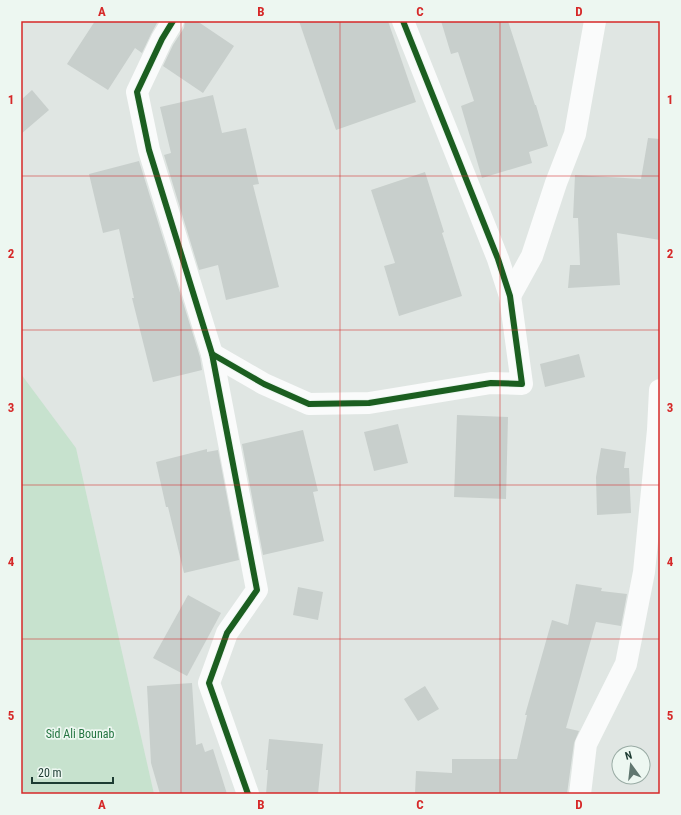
<svg xmlns="http://www.w3.org/2000/svg" width="681" height="815" viewBox="0 0 681 815" font-family="'Roboto Condensed',sans-serif">
<style>
.green{fill:#c7e2ce}
.building{fill:#c8cfcc}
.lines{fill:none;stroke-linecap:round;stroke-linejoin:round}
.street{stroke:#fafbfb;stroke-width:22}
.cycleway-casing{stroke:#edf7f1;stroke-width:8}
.cycleway{stroke:#1b5e20;stroke-width:6}
.grid{fill:none;stroke:#d62828;stroke-width:1;stroke-opacity:0.55}
.labels{text-anchor:middle;stroke-width:3.5;stroke-linejoin:round;paint-order:stroke}
.park-label{font-size:12px;fill:#247541;stroke:#edf7f1}
.neatline{fill:none;stroke:#d62828;stroke-width:1.5}
.grid-label{font-size:13px;text-anchor:middle;font-weight:bold;fill:#d62828}
</style>
<rect width="100%" height="100%" fill="#e0e6e3"/>
<path class="green" d="M21,374L76,448L154,794H21Z"/>
<g class="building">
<path d="M95,21H158L151,34L142,53L135,48L108,90L67,64Z"/>
<path d="M185,21H197L234,46L203,93L163,66L173,45L184,28Z"/>
<path d="M299,21H388L416,102L336,130Z"/>
<path d="M441,21H508L535,105H536L548,146L529,152L532,163L482,178L461,106L474,101L458,52L451,54Z"/>
<path d="M32,90L49,110L21,134V100Z"/>
<path d="M213,95L222,133L246,128L259,184L253,185L279,287L226,300L218,265L199,270L164,155L171,153L160,107Z"/>
<path d="M648,138L660,139V240L617,233L620,285L568,288L570,265H580L578,218H573L575,175L641,179Z"/>
<path d="M139,161L200,357L202,370L153,382L132,298H134L119,229L103,233L89,174Z"/>
<path d="M425,172L444,232L442,233L462,296L399,316L384,266L395,263L371,190Z"/>
<path d="M579,354L585,377L545,387L540,364Z"/>
<path d="M457,415L508,417L506,499L454,497Z"/>
<path d="M398,424L408,463L374,471L364,432Z"/>
<path d="M303,430L318,491L313,492L324,541L263,555L242,444Z"/>
<path d="M601,448L626,452L624,468H629L631,513L597,515L596,477Z"/>
<path d="M207,449V452L218,450L239,560L184,573L168,507H166L156,462Z"/>
<path d="M576,584L602,588L601,591L627,594L621,626L596,622L566,728L579,731L574,743L567,794H415L416,771L452,773V759H517L527,715H525L552,620L568,625Z"/>
<path d="M298,587L323,592L318,620L293,615Z"/>
<path d="M188,595L221,613L187,676L153,658Z"/>
<path d="M192,683L196,745L202,743L205,752L213,749L227,794H160L151,763L147,686Z"/>
<path d="M425,686L439,709L418,721L404,699Z"/>
<path d="M269,739L323,744L318,794H266L268,770H266Z"/>
</g>
<g class="lines">
<g class="street">
<path d="M173,21L162,39L137,92L149,150L212,354L257,590L227,633L209,683L248,794"/>
<path d="M510,296L532,256L556,183L575,134L595,21"/>
<path d="M212,354L264,384L309,404L369,403L491,383L522,384L510,296L498,259L403,21"/>
<path d="M580,794L586,744L626,664L644,572L658,430L660,390"/>
</g>
<defs>
<g id="cycleway">
<path d="M173,21L162,39L137,92L149,150L212,354L257,590L227,633L209,683L248,794"/>
<path d="M212,354L264,384L309,404L369,403L491,383L522,384L510,296L498,259L403,21"/>
</g>
</defs>
<use href="#cycleway" class="cycleway-casing"/>
<use href="#cycleway" class="cycleway"/>
</g>
<path class="grid" d="M181,21V794M340,21V794M500,21V794M21,176H660M21,330H660M21,485H660M21,639H660"/>
<g class="labels">
<g class="park-label">
<text x="80" y="738">Sid Ali Bounab</text>
</g>
</g>
<rect width="681" height="815" fill="none" stroke="#edf7f1" stroke-width="44"/>
<g transform="translate(631 765) rotate(345)"><circle r="19" fill="#edf7f1" stroke="#9aaca5"/>
<path d="M0-3L7 15L0 10L-7 15Z" fill="#617770"/>
<text y="-6" font-size="11" font-weight="bold" text-anchor="middle" fill="#1d3b32">N</text>
</g>
<path d="M32 777v6h81v-6" fill="none" stroke="#1d3b32" stroke-width="2"/>
<text x="38" y="777" font-size="12" fill="#1d3b32" stroke="#edf7f1" stroke-width="3" paint-order="stroke">20 m</text>
<rect x="22" y="22" width="637" height="771" class="neatline"/>
<g class="grid-label">
<text x="102" y="16">A</text>
<text x="261" y="16">B</text>
<text x="420" y="16">C</text>
<text x="579" y="16">D</text>
<text x="11" y="104">1</text>
<text x="670" y="104">1</text>
<text x="11" y="258">2</text>
<text x="670" y="258">2</text>
<text x="11" y="412">3</text>
<text x="670" y="412">3</text>
<text x="11" y="566">4</text>
<text x="670" y="566">4</text>
<text x="11" y="720">5</text>
<text x="670" y="720">5</text>
<text x="102" y="809">A</text>
<text x="261" y="809">B</text>
<text x="420" y="809">C</text>
<text x="579" y="809">D</text>
</g>
</svg>
